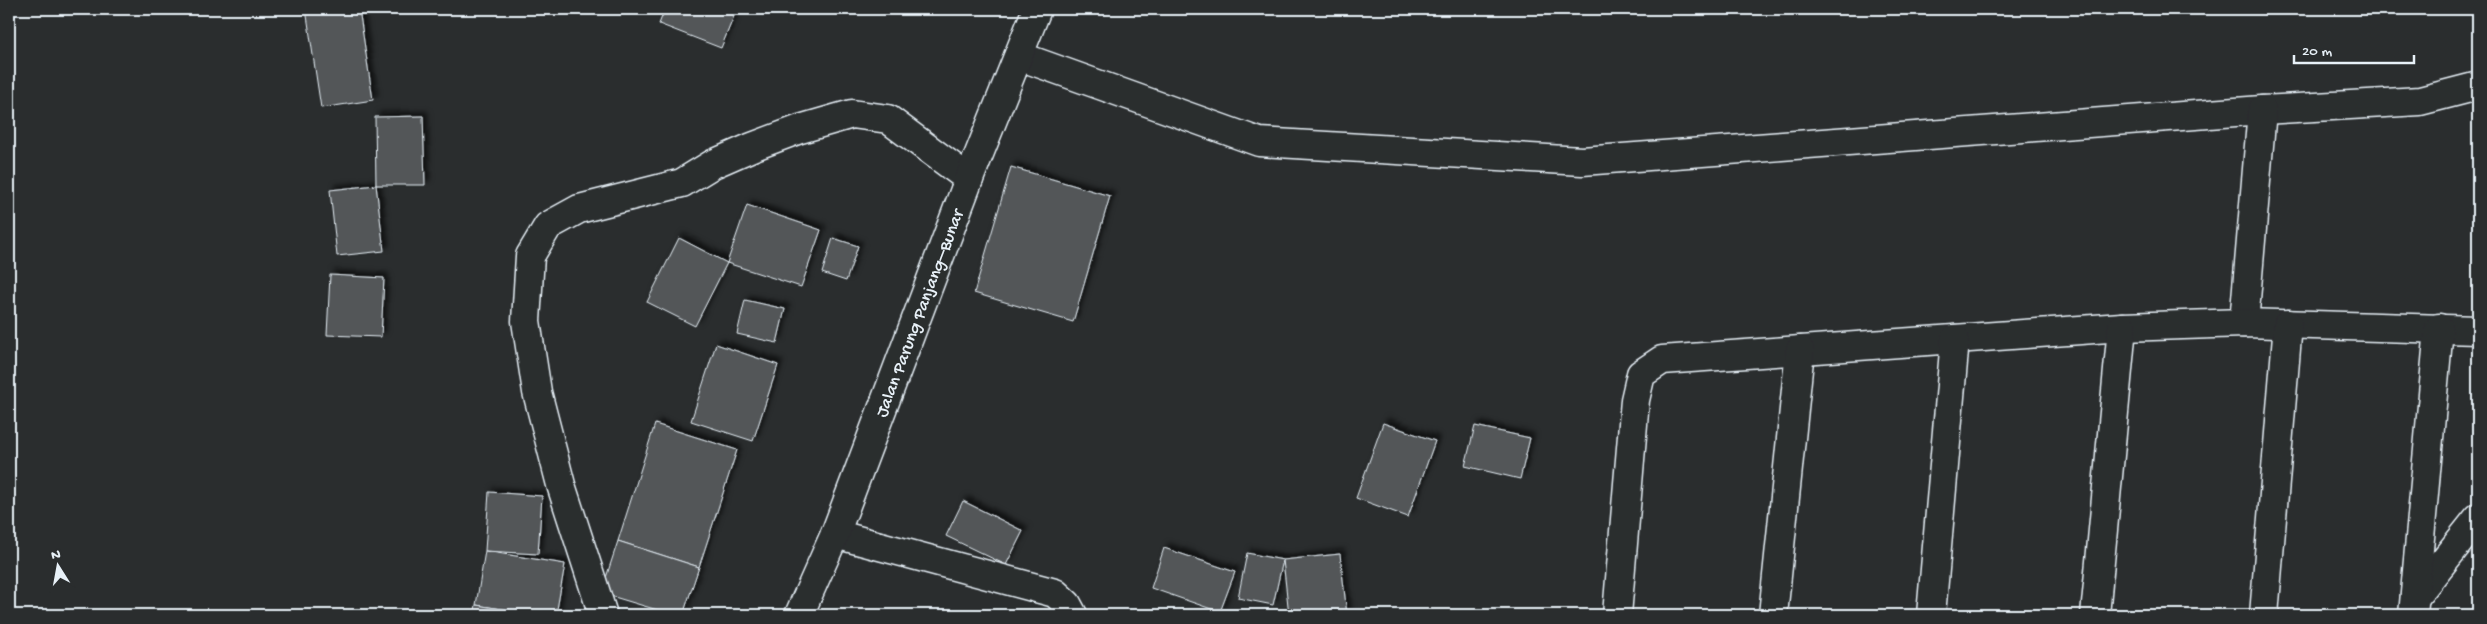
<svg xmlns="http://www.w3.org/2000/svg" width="2487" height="624" viewBox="0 0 2487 624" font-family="'Gochi Hand',sans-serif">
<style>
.building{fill:#535759;stroke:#e8f1f8;filter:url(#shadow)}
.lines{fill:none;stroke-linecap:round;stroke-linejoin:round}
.minor-casing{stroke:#e8f1f8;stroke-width:31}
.major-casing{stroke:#e8f1f8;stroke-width:31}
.minor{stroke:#2a2d2e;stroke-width:28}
.major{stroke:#2a2d2e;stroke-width:28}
.labels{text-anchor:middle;stroke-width:4.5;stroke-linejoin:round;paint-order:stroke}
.street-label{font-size:18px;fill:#e8f1f8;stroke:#2a2d2e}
</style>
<defs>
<filter id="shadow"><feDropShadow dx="4.5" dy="-4.5" stdDeviation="2.5" flood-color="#0009"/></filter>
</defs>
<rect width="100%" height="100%" fill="#2a2d2e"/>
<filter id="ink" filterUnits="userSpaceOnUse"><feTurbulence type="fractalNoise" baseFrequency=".02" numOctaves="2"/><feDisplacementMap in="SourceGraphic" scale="10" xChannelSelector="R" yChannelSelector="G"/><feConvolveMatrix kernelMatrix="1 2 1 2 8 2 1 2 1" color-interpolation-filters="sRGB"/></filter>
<g filter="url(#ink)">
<g class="building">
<path d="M306,9H359L373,100L321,108Z"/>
<path d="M665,9H731L736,11L721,48L659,24Z"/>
<path d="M423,116L425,185H376L375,117Z"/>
<path d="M1011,167L1110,196L1073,322L974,293Z"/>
<path d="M376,185L384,251L337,256L330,190Z"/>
<path d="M747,205L821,230L801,287L727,263Z"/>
<path d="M679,238L727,263L695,326L647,302Z"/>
<path d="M833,238L858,246L846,281L822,273Z"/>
<path d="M330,275L384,278L381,337L327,335Z"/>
<path d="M745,300L785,309L777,343L737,334Z"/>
<path d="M716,344L778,365L753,441L691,421Z"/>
<path d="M1383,423L1435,441L1408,517L1356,498Z"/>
<path d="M655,424L737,450L699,567L618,541Z"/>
<path d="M1475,426L1530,438L1520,479L1465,466Z"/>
<path d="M489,492L542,496L538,554L485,551Z"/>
<path d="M963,501L1023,531L1006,565L946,536Z"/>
<path d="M618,541L699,567L683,615H674L601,593Z"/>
<path d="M1164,548L1235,572L1220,612L1151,588Z"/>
<path d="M485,551L565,564L556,615H541L476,605Z"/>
<path d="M1247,553L1283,560L1273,605L1238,598Z"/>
<path d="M1340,554L1347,615H1289L1283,560Z"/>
<path d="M476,605L541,615H474Z"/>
</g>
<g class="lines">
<defs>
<g id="minor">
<path d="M1019,56L1259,142L1582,161L2262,110L2420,101L2478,86"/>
<path d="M2244,323L2262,110"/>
<path d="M835,534L1055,593L1067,604L1073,615"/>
<path d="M2415,597L2478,518"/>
<path d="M603,615L561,485L537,392L526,321L530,256L548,226L579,209L682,183L713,164L752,147L800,129L852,114L888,119L969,179"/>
<path d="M1617,615L1635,400L1641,374L1662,360L2122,327L2244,323L2478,330"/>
<path d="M1773,615L1800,350"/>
<path d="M1931,615L1955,339"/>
<path d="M2095,615L2122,327"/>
<path d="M2264,615L2288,324"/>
<path d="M2413,615L2439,328"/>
</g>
<g id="major">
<path id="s1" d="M799,615L835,534L969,179L1037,9"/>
</g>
</defs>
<use href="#minor" class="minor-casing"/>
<use href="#major" class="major-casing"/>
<use href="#minor" class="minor"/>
<use href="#major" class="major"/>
</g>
</g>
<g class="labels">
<g class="street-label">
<text dy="6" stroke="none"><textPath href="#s1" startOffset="325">Jalan Parung Panjang–Bunar</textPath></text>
</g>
</g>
<rect width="2487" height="624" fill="none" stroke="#2a2d2e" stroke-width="30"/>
<rect x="15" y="15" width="2457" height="594" fill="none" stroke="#e8f1f8" stroke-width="2" filter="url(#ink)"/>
<g transform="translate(58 566) rotate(349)" stroke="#2a2d2e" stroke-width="4" paint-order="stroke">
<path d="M0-4L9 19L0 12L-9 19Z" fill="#e8f1f8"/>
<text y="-8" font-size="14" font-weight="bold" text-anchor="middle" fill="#e8f1f8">N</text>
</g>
<path d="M2294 55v8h120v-8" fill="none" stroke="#e8f1f8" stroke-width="2.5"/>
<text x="2302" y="55" font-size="15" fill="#e8f1f8" stroke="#2a2d2e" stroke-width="4" paint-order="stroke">20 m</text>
</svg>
